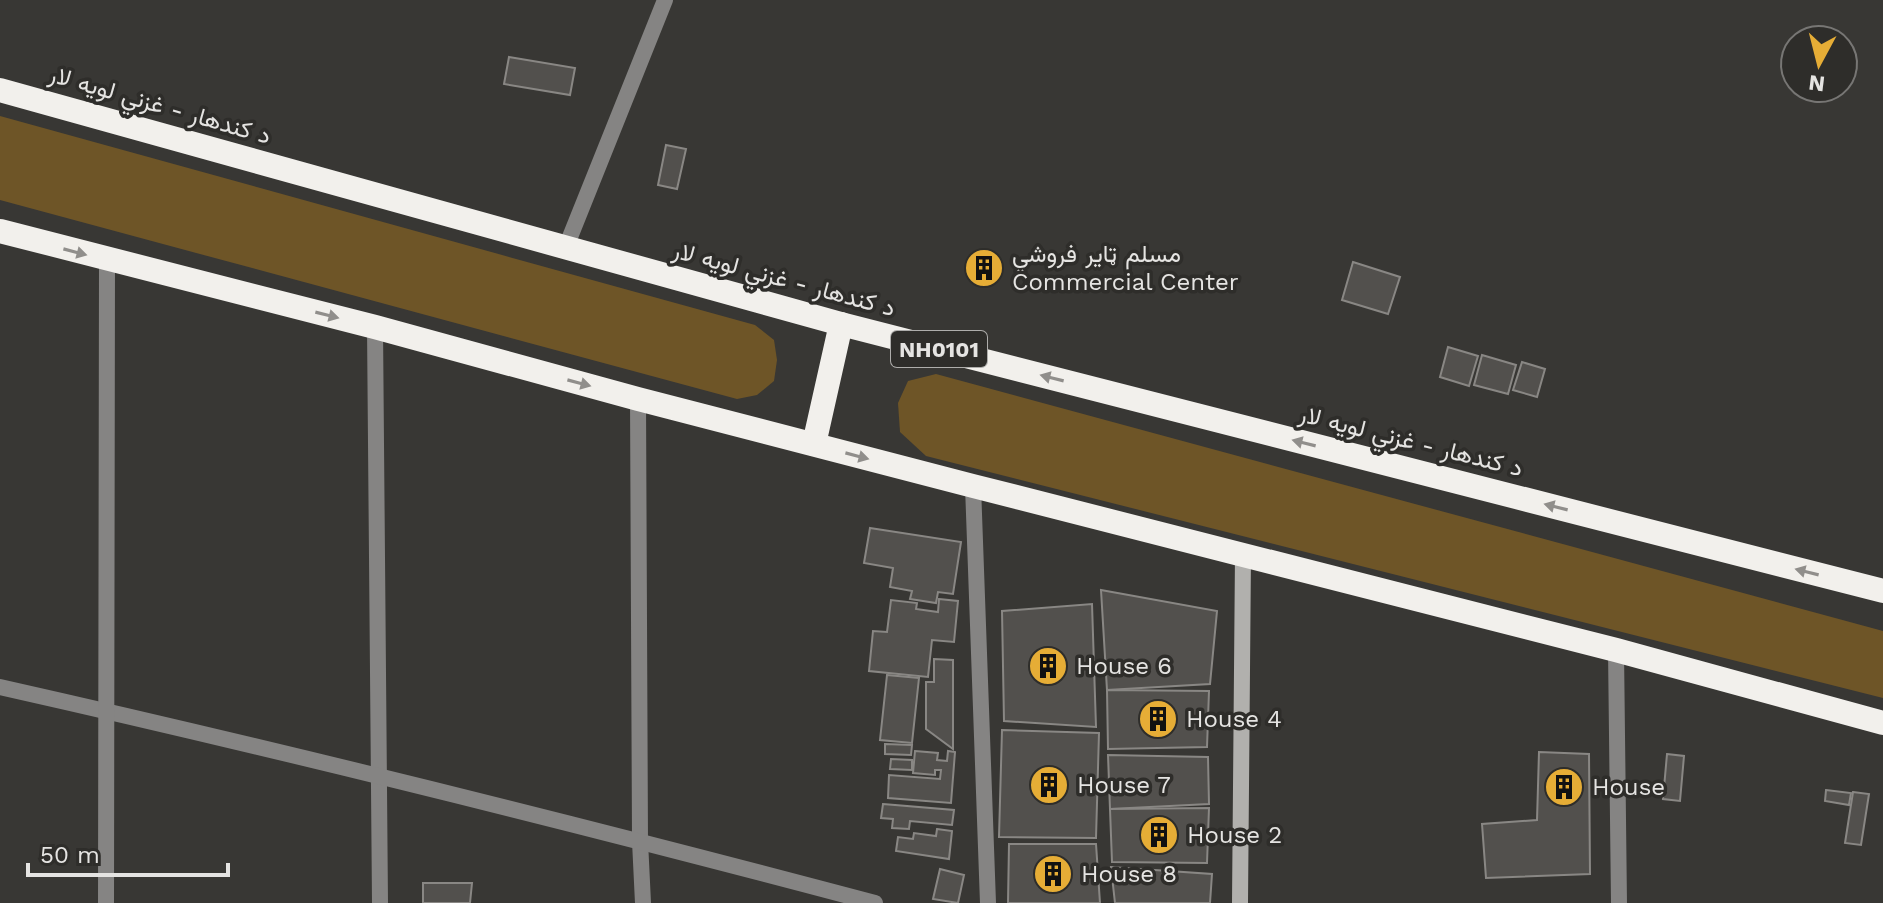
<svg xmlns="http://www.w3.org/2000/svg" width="1883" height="903" viewBox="0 0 1883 903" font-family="'Work Sans',Vazirmatn,sans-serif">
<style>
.green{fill:#6e5527}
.building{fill:#52504d;stroke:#898784;stroke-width:2}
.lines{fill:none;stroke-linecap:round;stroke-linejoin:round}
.street{stroke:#858483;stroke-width:16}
.secondary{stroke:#b1b0ad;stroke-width:16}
.highway{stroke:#f2f0ec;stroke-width:24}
.oneway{fill:#908e8b}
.labels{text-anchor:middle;stroke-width:7;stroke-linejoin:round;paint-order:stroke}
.shield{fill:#2e2d2a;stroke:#aeadab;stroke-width:2}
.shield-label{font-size:22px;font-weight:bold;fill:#e5e4e2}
.street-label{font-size:24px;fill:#e5e4e2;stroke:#2e2d2a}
.poi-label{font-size:24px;fill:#e5e4e2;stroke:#2e2d2a;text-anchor:start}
</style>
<rect width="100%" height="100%" fill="#383734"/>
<g class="green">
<path d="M0,116L755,325L774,340L777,360L774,381L757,395L737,399L0,200Z"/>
<path d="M936,374L1883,631V698L926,456L900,432L898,403L908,381Z"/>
</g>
<g class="building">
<path d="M509,57L575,68L570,95L504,84Z"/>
<path d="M666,145L686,149L677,189L658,185Z"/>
<path d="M970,260L999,266L998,280L968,271Z"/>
<path d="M1353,262L1400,277L1388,314L1342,300Z"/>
<path d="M1448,347L1478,356L1469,386L1440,377Z"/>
<path d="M1482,355L1516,365L1508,394L1474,385Z"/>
<path d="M1522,362L1545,369L1537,397L1513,390Z"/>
<path d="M870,528L961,542L953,594L938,592L936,603L910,599L912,591L890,587L893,568L864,563Z"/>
<path d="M1101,590L1217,611L1210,684L1107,690Z"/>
<path d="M939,599L958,601L954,642L932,640L928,677L869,671L873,631L887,632L891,600L917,603L916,609L938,612Z"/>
<path d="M1092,604L1096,727L1004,721L1002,611Z"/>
<path d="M934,659L953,660V749L926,729V682H934Z"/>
<path d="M887,675L919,678L912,743L880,740Z"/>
<path d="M1107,690L1209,691L1207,747L1108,749Z"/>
<path d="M1002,730L1099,733L1096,838L999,837Z"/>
<path d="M885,744L912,745L911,755L885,754Z"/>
<path d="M915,751L938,753L937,760L947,761L948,751L955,752L951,803L888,798L889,775L940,779L941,770H935V775L913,773Z"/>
<path d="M1539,752L1589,754L1590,874L1486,878L1482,824L1537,820Z"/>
<path d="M1667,754L1684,756L1680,801L1663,799Z"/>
<path d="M1108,755L1208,757L1209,804L1110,809Z"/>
<path d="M891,759L912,760V770L890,769Z"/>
<path d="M1826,790L1851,793L1849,805L1825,801Z"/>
<path d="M1853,792L1869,794L1861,845L1845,843Z"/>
<path d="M883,804L954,810L952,825L910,821L909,829L892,828L893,819L881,818Z"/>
<path d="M1209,808L1207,863L1112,862L1110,809Z"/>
<path d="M937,829L952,831L949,859L896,851L898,837L913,839L914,833L936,836Z"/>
<path d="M1009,844H1096L1100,903H1008Z"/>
<path d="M1111,867L1212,874L1210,903H1115Z"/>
<path d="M940,869L964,875L958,903L933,899Z"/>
<path d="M423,883H472L470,903H423Z"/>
</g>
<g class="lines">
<g class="street">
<path d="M566,247L665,0"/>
<path d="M375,327L380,903"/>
<path d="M638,399L640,841L643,903"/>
<path d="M973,486L988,903"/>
<path d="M1616,650L1619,903"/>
<path d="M0,687C293,753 585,826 875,903"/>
<path d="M106,903L107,260"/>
</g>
<path class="secondary" d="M1240,903L1243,554"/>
<g class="highway">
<path d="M0,90L841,324L1883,591"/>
<path d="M0,231L375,327L638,399L973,486L1616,650L1883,723"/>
<path d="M814,444L841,324"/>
</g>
</g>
<defs><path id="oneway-solid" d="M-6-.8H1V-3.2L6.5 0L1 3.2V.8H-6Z" transform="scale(2)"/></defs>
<g class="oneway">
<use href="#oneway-solid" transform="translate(75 252) rotate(15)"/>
<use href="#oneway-solid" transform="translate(327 315) rotate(14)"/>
<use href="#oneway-solid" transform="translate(1052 378) rotate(-166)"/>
<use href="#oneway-solid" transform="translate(579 383) rotate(15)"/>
<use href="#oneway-solid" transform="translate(1304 443) rotate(-166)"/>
<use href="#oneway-solid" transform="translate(857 456) rotate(15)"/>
<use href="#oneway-solid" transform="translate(1556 507) rotate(-166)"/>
<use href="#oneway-solid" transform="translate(1807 572) rotate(-166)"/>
</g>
<defs>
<symbol id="building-disc" viewBox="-11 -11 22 22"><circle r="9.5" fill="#e6ad36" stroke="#2e2d2a"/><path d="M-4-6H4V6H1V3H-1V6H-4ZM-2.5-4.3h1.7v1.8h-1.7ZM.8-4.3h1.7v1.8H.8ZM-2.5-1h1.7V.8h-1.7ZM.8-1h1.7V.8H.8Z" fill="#111"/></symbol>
</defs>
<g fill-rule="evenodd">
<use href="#building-disc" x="962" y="246" width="44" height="44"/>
<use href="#building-disc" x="1026" y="644" width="44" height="44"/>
<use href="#building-disc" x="1136" y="697" width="44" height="44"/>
<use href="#building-disc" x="1027" y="763" width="44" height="44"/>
<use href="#building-disc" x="1542" y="765" width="44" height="44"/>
<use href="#building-disc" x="1137" y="813" width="44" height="44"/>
<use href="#building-disc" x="1031" y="852" width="44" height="44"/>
</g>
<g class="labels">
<rect class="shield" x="891" y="331" width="96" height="36" rx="6"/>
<g class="shield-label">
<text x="939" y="357">NH0101</text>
</g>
<g class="street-label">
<text transform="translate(160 105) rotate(16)" y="8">د کندهار - غزني لويه لار</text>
<text transform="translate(784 279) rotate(15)" y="8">د کندهار - غزني لويه لار</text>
<text transform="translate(1411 441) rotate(14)" y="8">د کندهار - غزني لويه لار</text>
</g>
<g class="poi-label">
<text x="1012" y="262">مسلم ټایر فروشي<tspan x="1012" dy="28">Commercial Center</tspan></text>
<text x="1076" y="674">House 6</text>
<text x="1186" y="727">House 4</text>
<text x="1077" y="793">House 7</text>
<text x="1592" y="795">House</text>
<text x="1187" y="843">House 2</text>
<text x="1081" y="882">House 8</text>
</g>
</g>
<g transform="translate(1819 64) rotate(187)"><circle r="38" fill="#2e2d2a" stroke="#777674" stroke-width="2"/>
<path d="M0-6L14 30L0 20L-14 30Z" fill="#e6ad36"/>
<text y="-12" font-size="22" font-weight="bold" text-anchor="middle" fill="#e5e4e2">N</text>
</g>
<path d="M28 863v12h200v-12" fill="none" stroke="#e5e4e2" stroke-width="4"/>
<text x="40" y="863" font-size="24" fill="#e5e4e2" stroke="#2e2d2a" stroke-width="6" paint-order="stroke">50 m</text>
</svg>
